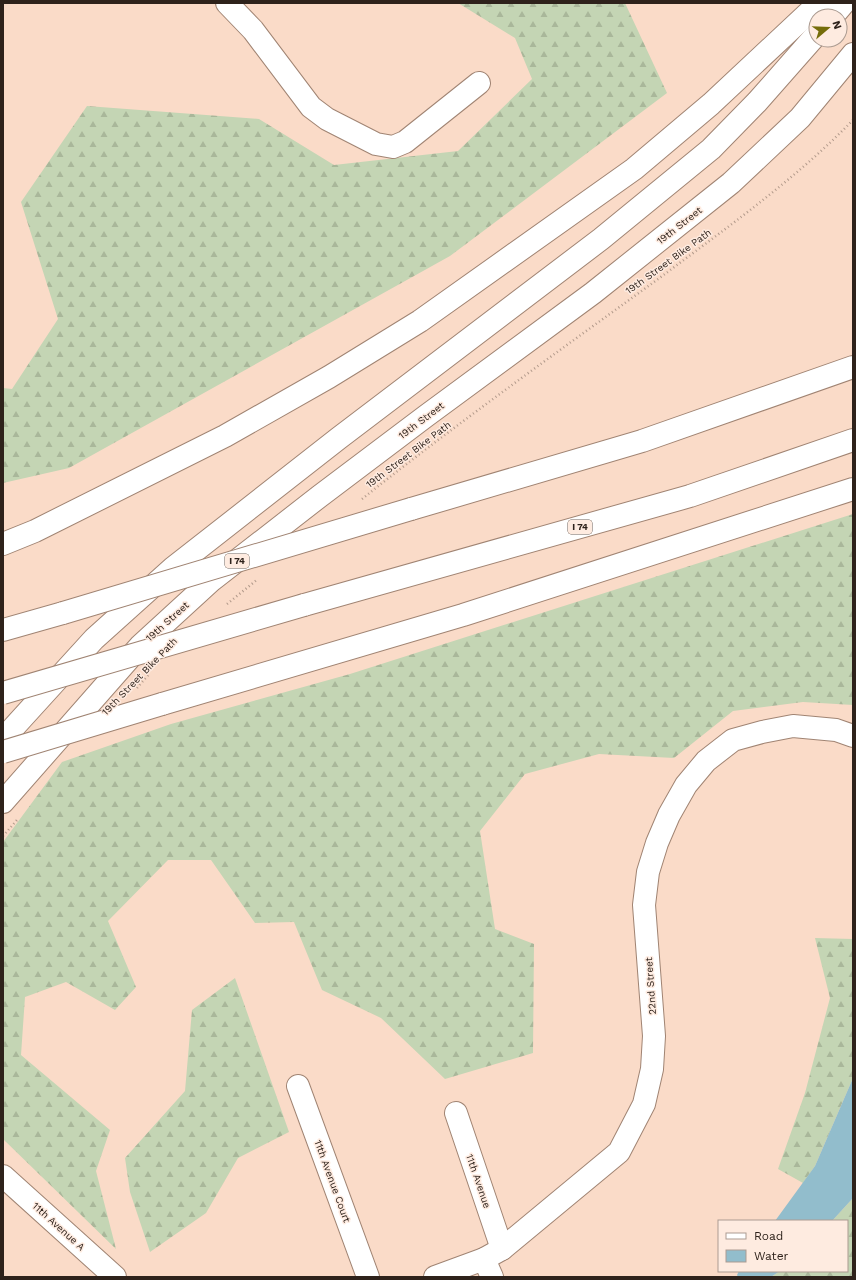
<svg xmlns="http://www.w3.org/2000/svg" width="856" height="1280" viewBox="0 0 856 1280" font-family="'Work Sans',sans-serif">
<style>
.forest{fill:url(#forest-firs)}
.water{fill:#92bdcc}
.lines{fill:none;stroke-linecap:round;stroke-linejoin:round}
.minor-casing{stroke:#a08473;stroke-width:24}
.major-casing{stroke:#a08473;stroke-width:24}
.highway-casing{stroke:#a08473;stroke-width:24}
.path{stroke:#b29a8b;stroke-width:2.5;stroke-dasharray:1 3;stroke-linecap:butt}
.minor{stroke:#fff;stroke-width:22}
.major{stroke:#fff;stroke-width:22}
.highway{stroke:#fff;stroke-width:22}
.highway-bridge-casing{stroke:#a08473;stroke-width:24;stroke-linecap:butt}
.highway-bridge{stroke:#fff;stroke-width:22}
.labels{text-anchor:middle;stroke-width:3;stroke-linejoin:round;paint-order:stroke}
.shield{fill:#feebe0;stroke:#6c5e56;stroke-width:1}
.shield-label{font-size:9px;font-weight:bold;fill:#2e221b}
.street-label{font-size:10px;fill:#2e221b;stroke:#feebe0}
</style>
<defs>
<pattern id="forest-firs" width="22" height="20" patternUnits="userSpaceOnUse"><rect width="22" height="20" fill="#c4d5b4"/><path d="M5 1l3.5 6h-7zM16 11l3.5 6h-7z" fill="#a9b79a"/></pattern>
</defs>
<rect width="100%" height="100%" fill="#fadbc8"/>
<g class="forest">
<path d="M458,3H625L667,93L450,256L69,468L3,483V388L12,389L58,319L21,202L87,106L259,119L334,165L458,151L532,79L515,38Z"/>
<path d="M853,514V705L803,702L733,711L674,758L599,754L525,774L480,831L495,929L534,944L533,1053L445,1079L381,1018L322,990L294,922L255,923L211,860H168L108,921L136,987L115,1010L66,982L25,997L21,1055L110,1130L96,1171L116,1249L3,1139V842L62,762L171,724L350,674Z"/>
<path d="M815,938L853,939V1078L815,1166L803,1183L778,1169L805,1093L830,998Z"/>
<path d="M235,978L289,1132L238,1158L206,1213L150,1252L130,1192L125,1158L185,1091L192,1010Z"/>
<path d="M853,1198V1277H771L780,1271H847V1221H832Z"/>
</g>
<g class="water">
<path d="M853,1078V1198L832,1221H775L815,1166Z"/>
<path d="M739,1271H780L771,1277H738L737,1275Z"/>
</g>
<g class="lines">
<defs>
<g id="minor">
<path d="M227,3L253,30L311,107L327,119L376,144L393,147L405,142L479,83"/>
<path d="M298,1086L368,1277"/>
<path d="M456,1113L502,1249"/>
<path d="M3,1176L115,1277"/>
<path d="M484,1259L492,1277"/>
<path d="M435,1277L484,1259L502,1249L619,1152L644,1104L652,1069L654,1036L644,905L648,872L657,843L669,815L686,785L706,761L733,740L762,732L793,726L836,730L853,736"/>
</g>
<g id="major">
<path d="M833,16L844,3"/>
<path d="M3,739L94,639L173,568L339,438L601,239L711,149L757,102L816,35"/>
<path d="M3,802L141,645L212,580L320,496L426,416L593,293L731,183L800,118L853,54"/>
</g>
<g id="highway">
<path d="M411,509L642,441L853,367"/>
<path d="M3,544L35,531L225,436L329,377L420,321L634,169L711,104L819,3"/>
<path d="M304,605L690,496L853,440"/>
<path d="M3,630L63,613"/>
<path d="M162,704L463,615L853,489"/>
</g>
</defs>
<use href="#minor" class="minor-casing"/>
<use href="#major" class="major-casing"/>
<use href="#highway" class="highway-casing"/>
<g class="path">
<path d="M362,499C460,421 563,348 665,274C729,226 797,178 853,120"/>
<path d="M227,604L258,579"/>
<path d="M137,688L149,674"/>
<path d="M3,836L17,820"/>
</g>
<use href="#minor" class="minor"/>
<use href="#major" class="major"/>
<use href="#highway" class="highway"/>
<defs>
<g id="highway-bridge">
<path d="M63,613L411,509"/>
<path d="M3,693L304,605"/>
<path d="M3,752L162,704"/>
</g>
</defs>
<use href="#highway-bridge" class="highway-bridge-casing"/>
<use href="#highway-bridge" class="highway-bridge"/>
</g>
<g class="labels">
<g class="shield">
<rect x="568" y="520" width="24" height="14" rx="3"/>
<rect x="225" y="554" width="24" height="14" rx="3"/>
</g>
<g class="shield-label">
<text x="580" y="530">I 74</text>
<text x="237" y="564">I 74</text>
</g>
<g class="street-label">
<text transform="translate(679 225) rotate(-38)" y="4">19th Street</text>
<text transform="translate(668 261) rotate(-36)" y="4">19th Street Bike Path</text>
<text transform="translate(421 420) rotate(-37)" y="4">19th Street</text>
<text transform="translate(408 454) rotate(-37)" y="4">19th Street Bike Path</text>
<text transform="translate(167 621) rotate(-42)" y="4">19th Street</text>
<text transform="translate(139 676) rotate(-46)" y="4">19th Street Bike Path</text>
<text transform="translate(650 986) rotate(-94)" y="4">22nd Street</text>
<text transform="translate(333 1181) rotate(70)" y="4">11th Avenue Court</text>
<text transform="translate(479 1181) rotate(71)" y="4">11th Avenue</text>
<text transform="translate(59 1226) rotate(42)" y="4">11th Avenue A</text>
</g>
</g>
<rect width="856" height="1280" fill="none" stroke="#2e221b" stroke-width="8"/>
<rect x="718" y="1220" width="130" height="52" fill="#feebe0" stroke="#ab9b91"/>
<rect x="726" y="1233" width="20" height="6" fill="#ffffff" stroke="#ab9b91"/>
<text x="754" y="1240" font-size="12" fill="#2e221b">Road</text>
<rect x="726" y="1250" width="20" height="12" fill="#92bdcc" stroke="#ab9b91"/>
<text x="754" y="1260" font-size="12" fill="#2e221b">Water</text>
<g transform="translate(828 28) rotate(71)"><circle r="19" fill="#feebe0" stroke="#ab9b91"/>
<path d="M0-3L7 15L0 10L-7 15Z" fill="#756d0a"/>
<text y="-6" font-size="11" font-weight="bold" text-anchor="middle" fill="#2e221b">N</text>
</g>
</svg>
